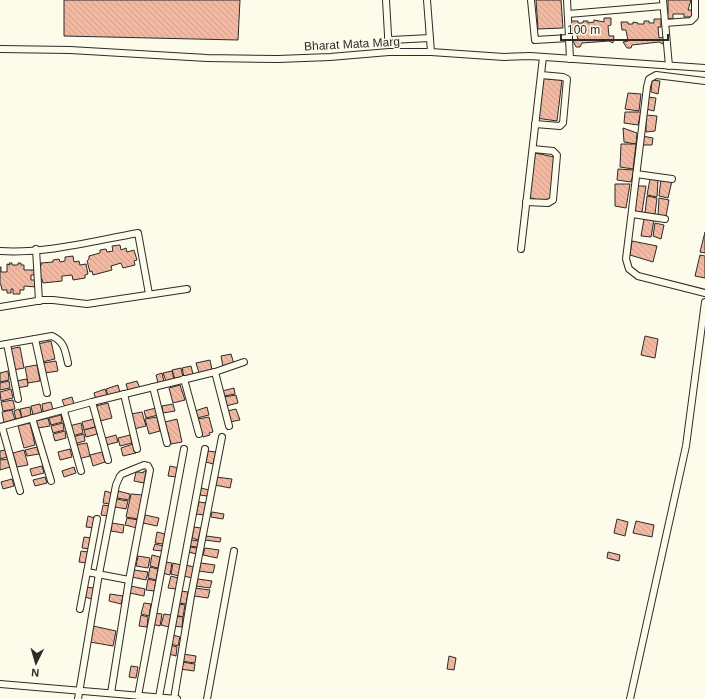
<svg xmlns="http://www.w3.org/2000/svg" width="705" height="699" viewBox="0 0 705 699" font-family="Arial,sans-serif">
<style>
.building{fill:url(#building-back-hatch);stroke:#2b2b2b}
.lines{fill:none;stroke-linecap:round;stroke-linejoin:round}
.minor-casing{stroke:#2b2b2b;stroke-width:8}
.minor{stroke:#fdfbea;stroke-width:6}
.labels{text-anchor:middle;stroke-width:3;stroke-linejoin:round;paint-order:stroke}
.street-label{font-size:12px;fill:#2b2b2b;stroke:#fdfbea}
</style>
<defs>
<pattern id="building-back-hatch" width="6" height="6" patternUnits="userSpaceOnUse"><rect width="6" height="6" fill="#f2b8a0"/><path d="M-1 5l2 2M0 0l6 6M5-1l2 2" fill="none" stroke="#d09e8a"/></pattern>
</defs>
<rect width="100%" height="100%" fill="#fdfbea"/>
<g class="building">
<path d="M64,0H240L238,40L64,36Z"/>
<path d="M536,0H561L563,28L538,29Z"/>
<path d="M668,0H691L688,10H692V17H684V14H673V19L666,18L668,14Z"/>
<path d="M604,18H611V25L608,26L609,36H614L613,43L609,41L582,43L580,47H576L573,41L578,39L575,29H572L570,21H578V23H583V21H588V23L594,22V20L604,22Z"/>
<path d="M654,19H661V27H658L659,38L664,37L663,44L659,42L632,45L631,48H627L623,42L628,41L626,30H622L621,22H628V24H633V22L638,23V24H644V21H649V23H654Z"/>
<path d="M538,78L562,80L557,121L536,118Z"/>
<path d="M652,80L660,81L658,94L651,92Z"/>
<path d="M628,93L641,94L639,111L625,109Z"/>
<path d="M647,97L656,98L654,111L646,109Z"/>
<path d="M625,112H641L638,125L624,123Z"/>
<path d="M646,115L657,116L655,131L646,132Z"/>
<path d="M623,128L637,133L636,144L624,142Z"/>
<path d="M642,136L653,138L652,145H642Z"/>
<path d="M621,144H636L633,169L620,167Z"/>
<path d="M530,152L554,157L550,203L527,197Z"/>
<path d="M618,169L634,170L631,182L617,180Z"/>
<path d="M650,179L658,180L657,197L647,195Z"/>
<path d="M661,179L672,181L668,198L659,196Z"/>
<path d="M615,184H630L626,208L615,206Z"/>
<path d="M637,186H646L642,212L633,211Z"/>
<path d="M647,196L657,198L655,214L645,213Z"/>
<path d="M659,198L669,200L666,216L658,215Z"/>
<path d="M644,219L654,220L651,237L641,236Z"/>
<path d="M655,223L664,225L661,239L653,236Z"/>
<path d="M705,232V253L700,252Z"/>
<path d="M632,241L657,246L653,262L630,255Z"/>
<path d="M120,245L121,250L126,248L127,252L134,250L137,260L134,261L135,265L123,268L121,263L111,266L112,270L93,275L92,271L90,272L87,261L89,259V256L100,253V250L106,249L107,252L113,251L112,246Z"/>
<path d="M700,255L705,256V278L695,276Z"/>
<path d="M73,256L74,262L79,261L80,265L86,264L88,274L85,275V278L73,280L72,275L62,276V281L43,283L42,279H40L38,268L41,266V263L53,262V260L59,259L60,262L65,261V257Z"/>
<path d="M9,263H12V265H18V263H21V265H24V270H35V275H31V280H36V287L24,286V290H20V294H13V289H11V293H7V290H2L1,285H0V267H1V272H7V264L10,265Z"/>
<path d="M645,336L658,339L655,358L641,355Z"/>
<path d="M51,341L55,359L42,362L38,344Z"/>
<path d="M20,347L24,368L13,370L9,349Z"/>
<path d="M231,354L234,364L223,367L221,356Z"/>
<path d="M210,360L212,370L199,373L196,363Z"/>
<path d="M56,361L58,371L45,373L43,363Z"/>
<path d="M37,365L40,381L28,383L25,367Z"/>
<path d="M191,366L193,374L184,377L182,368Z"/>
<path d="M181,368L183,377L175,379L172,370Z"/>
<path d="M8,371L9,380L0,382V373Z"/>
<path d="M172,371L174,379L166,381L163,373Z"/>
<path d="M162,373L164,382L158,383L156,375Z"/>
<path d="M27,379L28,386L17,388L16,381Z"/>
<path d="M9,381L10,388L0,390V383Z"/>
<path d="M137,381L140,388L128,391L126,384Z"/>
<path d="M118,385L120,393L108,396L106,389Z"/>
<path d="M180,385L185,400L173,403L169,388Z"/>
<path d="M234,388L235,394L224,396L222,391Z"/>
<path d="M11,389L13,398L1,401L0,392Z"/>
<path d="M105,389L108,397L96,400L94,393Z"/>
<path d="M236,395L238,403L226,406L224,397Z"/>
<path d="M72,397L74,404L65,407L62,400Z"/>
<path d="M13,400L15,409L3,411L1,402Z"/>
<path d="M51,402L53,410L43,412L42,404Z"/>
<path d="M108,403L112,418L100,421L96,406Z"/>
<path d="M40,404L42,413L33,415L31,406Z"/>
<path d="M173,404L175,411L163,413L162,406Z"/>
<path d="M30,407L31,416L22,418L20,409Z"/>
<path d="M207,407L209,415L197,418L195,411Z"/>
<path d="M156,408L158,415L146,418L144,411Z"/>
<path d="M19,409L22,418L16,419L14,411Z"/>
<path d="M236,409L240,420L230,422L227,411Z"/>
<path d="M12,410L15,420L4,423L2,412Z"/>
<path d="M142,412L146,426L134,429L131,414Z"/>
<path d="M61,415L62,422L51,425L49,418Z"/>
<path d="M157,417L160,431L149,434L145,419Z"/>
<path d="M209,417L213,432L209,433L210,435L203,437L198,419Z"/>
<path d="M48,418L50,426L38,428L36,421Z"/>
<path d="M94,419L95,427L84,430L82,422Z"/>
<path d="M177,419L182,442L171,444L165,422Z"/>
<path d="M30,423L35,445L24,448L18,426Z"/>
<path d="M63,423L64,430L53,433L51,426Z"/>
<path d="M81,423L83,433L72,436L69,426Z"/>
<path d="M96,427L97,434L86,437L84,430Z"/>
<path d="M65,431L66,438L55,441L53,434Z"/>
<path d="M84,434L85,441L74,444L72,437Z"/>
<path d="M116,435L118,442L106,445L105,438Z"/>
<path d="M130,435L132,443L120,446L118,438Z"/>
<path d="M87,443L90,456L78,459L75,445Z"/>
<path d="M133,444L136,453L123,456L121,448Z"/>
<path d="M37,447L39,454L27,456L25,450Z"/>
<path d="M70,449L72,457L60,460L58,452Z"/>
<path d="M5,450L7,457L0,459V451Z"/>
<path d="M24,450L28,465L17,467L13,453Z"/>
<path d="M208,451L216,452L213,464L206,462Z"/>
<path d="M102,452L105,462L93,466L90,455Z"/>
<path d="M8,459L10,467L0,470V460Z"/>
<path d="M42,466L44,473L32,476L30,469Z"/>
<path d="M170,466L179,468L177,477L168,476Z"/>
<path d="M74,467L76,473L64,477L62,471Z"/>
<path d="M144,471H146L144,483L134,481L136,472H139L143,473Z"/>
<path d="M45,477L47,483L35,486L33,480Z"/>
<path d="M216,477L232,479L230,488L215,485Z"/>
<path d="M12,479L14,486L3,489L1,482Z"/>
<path d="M201,488L209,490L207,496L200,495Z"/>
<path d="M105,491L112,493L110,504L103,503Z"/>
<path d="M118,491L130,494L129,500L117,498Z"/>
<path d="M131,494L143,495L138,519L126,517Z"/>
<path d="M116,499L128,501L126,509L115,507Z"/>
<path d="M199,502L206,503L204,515L196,514Z"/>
<path d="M103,505L110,506L108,516L101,515Z"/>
<path d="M212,512L224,514L223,519L211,517Z"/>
<path d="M145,515L159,518L157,526L143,523Z"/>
<path d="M88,516L95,518L94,528L86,527Z"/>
<path d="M127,518L138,520L137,528L125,525Z"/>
<path d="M617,519L628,522L625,536L614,533Z"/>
<path d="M636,521L654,525L652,537L633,533Z"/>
<path d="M112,523L124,525L123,533L111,531Z"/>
<path d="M194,527L201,528L198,540L192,538Z"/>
<path d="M157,532L165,534L163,544L155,543Z"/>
<path d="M206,536L221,538L220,542L205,540Z"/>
<path d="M84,537L91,538L89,549L82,548Z"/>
<path d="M191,540L199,541L197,547L190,546Z"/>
<path d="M155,544L163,546L162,551L153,550Z"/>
<path d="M190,547L197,548L196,554L189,552Z"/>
<path d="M205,548L219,550L217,558L203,555Z"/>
<path d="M81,551L89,552L87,563L79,562Z"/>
<path d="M608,552L620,555L619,561L607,558Z"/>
<path d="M152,555L160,557L158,568L150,566Z"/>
<path d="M138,556L150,558L148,568L136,566Z"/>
<path d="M165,562L172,563L170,575L162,573Z"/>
<path d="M173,563L181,565L179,576L171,574Z"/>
<path d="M201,563L215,565L213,573L199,571Z"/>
<path d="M186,565L194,567L192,578L184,576Z"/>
<path d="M150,567L158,569L156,580L148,578Z"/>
<path d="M134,570L148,572L146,580L132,577Z"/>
<path d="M171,576L178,578L176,589L168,588Z"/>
<path d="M148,579L156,581L154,591L146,590Z"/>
<path d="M198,579L212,581L210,588L196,586Z"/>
<path d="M131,586L145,589L144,596L130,593Z"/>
<path d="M86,587L94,588L92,599L85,597Z"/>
<path d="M195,588L210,590L208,598L194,596Z"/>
<path d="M181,591L188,592L186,604L178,603Z"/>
<path d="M110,594L123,596L121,604L109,601Z"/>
<path d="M144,603L151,604L149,616L141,614Z"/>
<path d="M178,604L185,605L183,617L175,615Z"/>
<path d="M155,613L162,614L160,626L152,624Z"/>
<path d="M164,614L171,615L169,627L161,625Z"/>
<path d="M141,615L148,617L147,627L139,626Z"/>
<path d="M176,616L183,617L182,627L174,626Z"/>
<path d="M93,626L116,631L113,646L90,642Z"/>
<path d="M173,635L180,637L178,646L171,644Z"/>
<path d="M170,645L177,647L176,656L169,654Z"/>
<path d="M183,654L196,656L195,663L181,661Z"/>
<path d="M449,656L456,658L454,670L447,669Z"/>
<path d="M181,662L195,664L194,671L180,669Z"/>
<path d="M131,666L138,667L136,678L129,677Z"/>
</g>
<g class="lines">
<defs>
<g id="minor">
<path d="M386,0L388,35V38L391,40L430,38"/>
<path d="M427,0L431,52"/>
<path d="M531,0L535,40L569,38L570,59"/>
<path d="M567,0L569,38"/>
<path d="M663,0L669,66"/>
<path d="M568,14L663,6"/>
<path d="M665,23L691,21L695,17V0"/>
<path d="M0,49L70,50L207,58L278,59L330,57L389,52H431L504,57L530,56L705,68"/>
<path d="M705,81L656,75L649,79L647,87L626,259L629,269L638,276L705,293"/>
<path d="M535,124L560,126L563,123L567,79L563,77L541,75"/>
<path d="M636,174L672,179"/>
<path d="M526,202L548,203L553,200L557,155L553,151L533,149"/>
<path d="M632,214L665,219"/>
<path d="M36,249L39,301"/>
<path d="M521,249L543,57"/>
<path d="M0,251C46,254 93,241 138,233L149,294"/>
<path d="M0,307L43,300H53L87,304L187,289"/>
<path d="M35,339L47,393"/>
<path d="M7,344L18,399"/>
<path d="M0,345L52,336C65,342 65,351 68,363"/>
<path d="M215,372L229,426"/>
<path d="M184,379L199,434"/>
<path d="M153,387L167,443"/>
<path d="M124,394L137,449"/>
<path d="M92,402L108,460"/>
<path d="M64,411L81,471"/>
<path d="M32,418L51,481"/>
<path d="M0,427L92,402L215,372L244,362"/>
<path d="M2,427L20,491"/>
<path d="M87,572L129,580"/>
<path d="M80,609L97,519"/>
<path d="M0,684L177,699"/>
<path d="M138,696L184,449"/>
<path d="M159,697L205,449"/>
<path d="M78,699L99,574L116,485L120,476L122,474L144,465L148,466L150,470L129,580L111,693"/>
<path d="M174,699L191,596L222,437"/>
<path d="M207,699L234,551"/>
<path d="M630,699L686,446L705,302"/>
</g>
</defs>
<use href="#minor" class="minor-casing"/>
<use href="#minor" class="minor"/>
</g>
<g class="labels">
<g class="street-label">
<text transform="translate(352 44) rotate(-3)" y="4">Bharat Mata Marg</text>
</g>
</g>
<g transform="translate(36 663) rotate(185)" stroke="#fdfbea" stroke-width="3" paint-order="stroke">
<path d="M0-3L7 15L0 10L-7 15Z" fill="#2b2b2b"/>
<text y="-6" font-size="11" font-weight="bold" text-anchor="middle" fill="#2b2b2b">N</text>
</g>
<path d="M561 34v6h107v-6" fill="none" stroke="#2b2b2b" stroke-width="2"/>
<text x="567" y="34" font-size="12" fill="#2b2b2b" stroke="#fdfbea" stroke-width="3" paint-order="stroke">100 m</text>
</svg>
